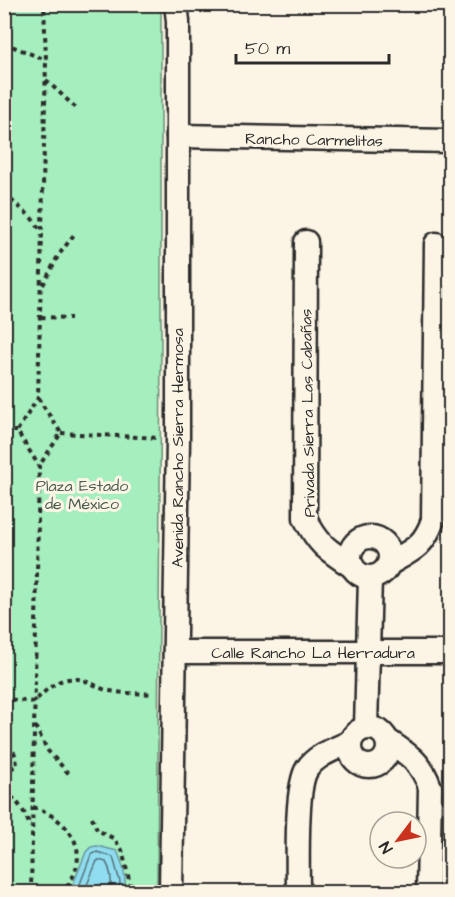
<svg xmlns="http://www.w3.org/2000/svg" width="455" height="897" viewBox="0 0 455 897" font-family="'Architects Daughter',sans-serif">
<style>
.green{fill:#a5eebd;stroke:#688c74;stroke-width:1.5}
.water{fill:#90ddf0;stroke:#6896a1;stroke-width:1.5}
.lines{fill:none;stroke-linecap:round;stroke-linejoin:round}
.shore{stroke:#53727a;stroke-width:1.5}
.minor-casing{stroke:#2b2b2b;stroke-width:27}
.path{stroke:#2b2b2b;stroke-width:4;stroke-dasharray:4.5 4.5;stroke-linecap:butt}
.minor{stroke:#fcf5e5;stroke-width:22}
.labels{text-anchor:middle;stroke-width:6;stroke-linejoin:round;paint-order:stroke}
.street-label{font-size:16px;fill:#2b2b2b;stroke:#fcf5e5}
.park-label{font-size:16px;fill:#4a5c50;stroke:#fcf5e5}
</style>
<rect width="100%" height="100%" fill="#fcf5e5"/>
<filter id="ink" filterUnits="userSpaceOnUse"><feTurbulence type="fractalNoise" baseFrequency=".0167" numOctaves="2"/><feDisplacementMap in="SourceGraphic" scale="12" xChannelSelector="R" yChannelSelector="G"/><feConvolveMatrix kernelMatrix="1 2 1 2 8 2 1 2 1" color-interpolation-filters="sRGB"/></filter>
<g filter="url(#ink)">
<path class="green" d="M44,4L50,7L54,4L161,5V350L157,892H5V5Z"/>
<path class="water" d="M97,846L117,851C123,865 127,877 124,892H70L86,852L91,847Z"/>
<g class="lines">
<g class="shore">
<path d="M77,892L91,855L97,852L113,857L120,882L118,892"/>
<path d="M84,892L97,861L99,860L106,862C112,872 111,881 111,892"/>
</g>
<defs>
<g id="minor">
<path d="M178,136L450,141"/>
<path d="M306,242L305,518C318,544 326,549 350,565"/>
<circle cx="370" cy="557" r="20"/>
<path d="M390,563C413,550 424,546 433,520L436,244"/>
<path d="M175,652H450"/>
<path d="M366,727L370,578"/>
<circle cx="369" cy="747" r="19"/>
<path d="M387,740C408,754 421,762 430,787L428,892"/>
<path d="M171,892L178,439V21L176,4"/>
<path d="M298,892C298,866 295,787 307,769C316,755 335,749 350,742"/>
</g>
</defs>
<use href="#minor" class="minor-casing"/>
<g class="path">
<path d="M4,43L46,60"/>
<path d="M46,80L76,108"/>
<path d="M4,194L30,216L42,232"/>
<path d="M43,285L58,256L76,232"/>
<path d="M41,317L71,318"/>
<path d="M38,398L61,433L39,466"/>
<path d="M4,431H17"/>
<path d="M61,433L159,438"/>
<path d="M4,695L8,699L34,702C50,686 64,672 88,682C94,684 99,688 106,690C122,694 137,693 154,694"/>
<path d="M35,726L48,751L71,776"/>
<path d="M4,736L16,756L17,766L4,771"/>
<path d="M4,791C17,799 26,813 30,827"/>
<path d="M33,807C59,815 87,840 75,871C73,878 68,885 64,892"/>
<path d="M92,817L97,830L113,838L122,850L132,892"/>
<path d="M31,892L39,466L17,431L38,398L46,60L44,4"/>
</g>
<use href="#minor" class="minor"/>
</g>
</g>
<g class="labels">
<g class="street-label">
<text transform="translate(314 139) rotate(1)" y="6">Rancho Carmelitas</text>
<text transform="translate(307 413) rotate(-91)" y="6">Privada Sierra Las Cabañas</text>
<text transform="translate(177 448) rotate(-90)" y="6">Avenida Rancho Sierra Hermosa</text>
<text x="313" y="658">Calle Rancho La Herradura</text>
</g>
<g class="park-label">
<text x="82" y="491">Plaza Estado<tspan x="82" dy="18">de México</tspan></text>
</g>
</g>
<rect width="455" height="897" fill="none" stroke="#fcf5e5" stroke-width="24"/>
<rect x="12" y="12" width="431" height="873" fill="none" stroke="#2b2b2b" stroke-width="2" filter="url(#ink)"/>
<g transform="translate(398 840) rotate(238)"><circle r="28" fill="#fcf5e5" stroke="#a8a49b" stroke-width="1.5"/>
<path d="M0-4.5L10 22L0 15L-10 22Z" fill="#c8321e"/>
<text y="-9" font-size="16" font-weight="bold" text-anchor="middle" fill="#2b2b2b">N</text>
</g>
<path d="M236 54v9h153v-9" fill="none" stroke="#2b2b2b" stroke-width="3"/>
<text x="245" y="54" font-size="18" fill="#2b2b2b" stroke="#fcf5e5" stroke-width="4.5" paint-order="stroke">50 m</text>
</svg>
